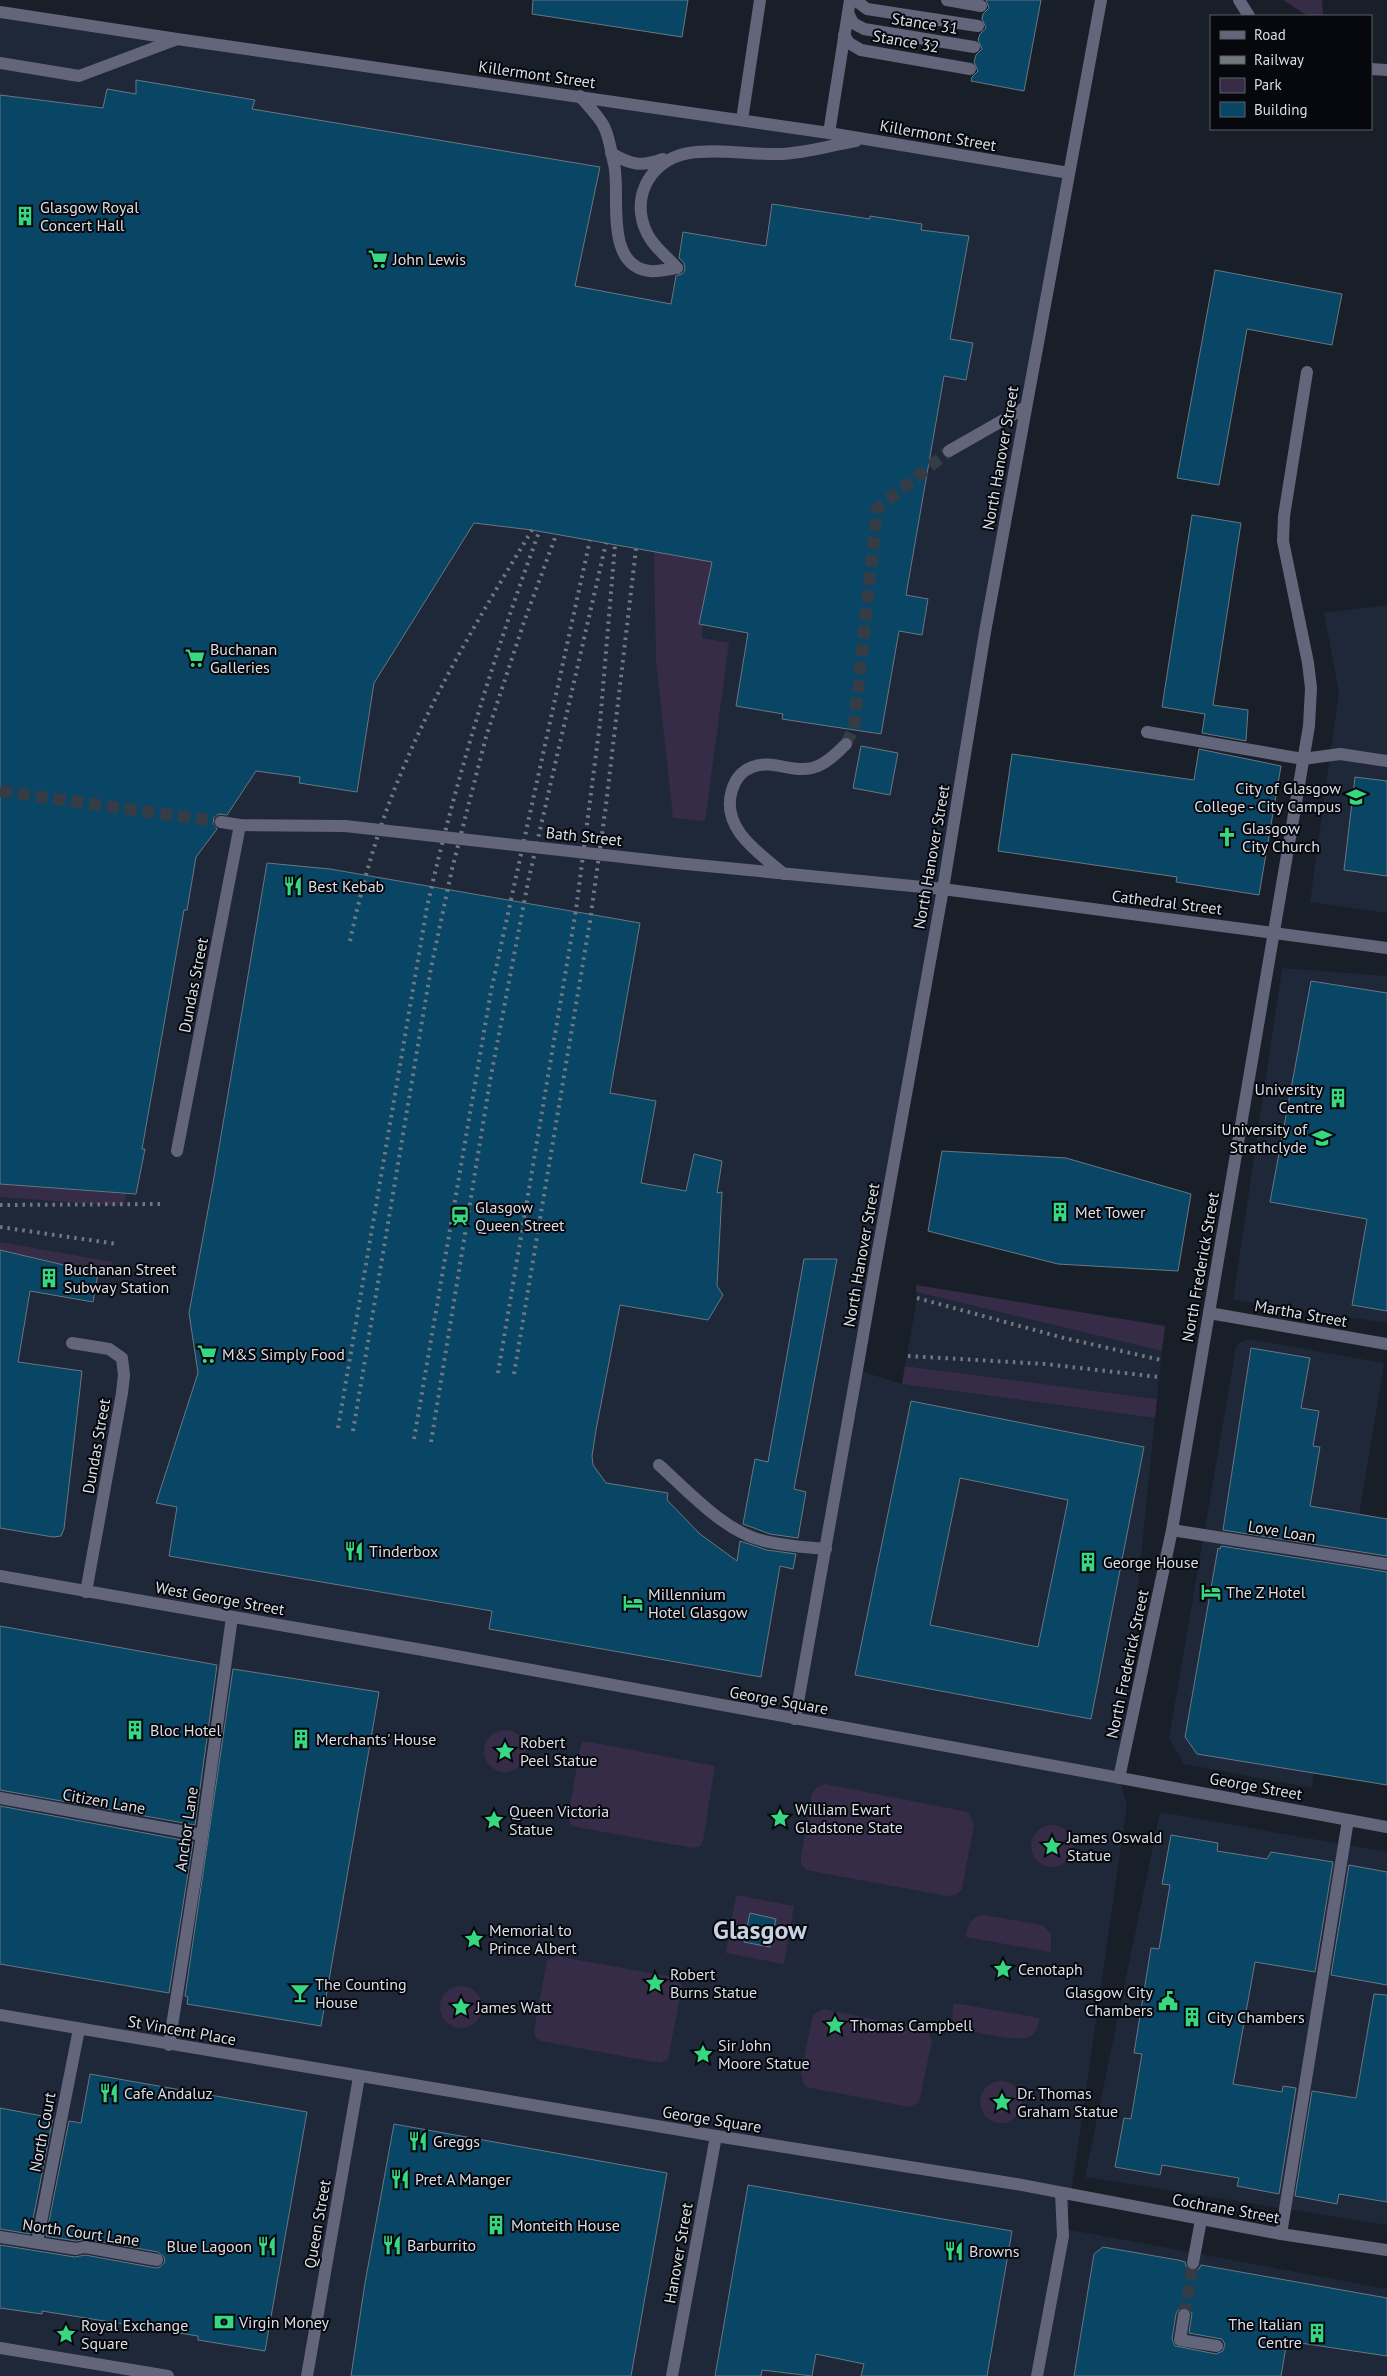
<svg xmlns="http://www.w3.org/2000/svg" width="1387" height="2376" viewBox="0 0 1387 2376" font-family="'PT Sans',sans-serif">
<style>
.built{fill:#1e2838}
.green{fill:#362c47;fill-rule:evenodd}
.building{fill:#094564;stroke:#697781;fill-rule:evenodd}
.lines{fill:none;stroke-linecap:round;stroke-linejoin:round}
.minor-tunnel{stroke:#353c45;stroke-width:12;stroke-dasharray:12 6;stroke-linecap:butt}
.minor{stroke:#63657b;stroke-width:12}
.rail{stroke:#727880;stroke-width:4;stroke-dasharray:2.5 5;stroke-linecap:butt}
.minor-bridge{stroke:#63657b;stroke-width:12}
.labels{text-anchor:middle;stroke-width:4;stroke-linejoin:round;paint-order:stroke}
.street-label{font-size:16px;fill:#dadfe6;stroke:#06080d}
.poi-label{font-size:16px;fill:#dadfe6;stroke:#06080d;text-anchor:start}
.town-label{font-size:26px;font-weight:bold;fill:#c8d2e1;stroke:#06080d}
</style>
<rect width="100%" height="100%" fill="#181f29"/>
<g class="built">
<path d="M0,11L1069,173L857,1370L902,1384L1155,1418L1119,1777L1127,1805L1066,2229L1387,2289V2376H0Z"/>
<path d="M1387,605V913L1310,902L1339,692L1324,613Z"/>
<path d="M1282,968L1387,976V1323L1233,1300Z"/>
<path d="M916,1292L1162,1351L1157,1399L905,1366L917,1298Z"/>
<path d="M1249,1339L1384,1363L1354,1546L1387,1552V1645L1314,1772L1312,1788L1184,1764L1169,1738L1236,1347L1241,1342Z"/>
<path d="M1160,1812L1387,1852V2225L1085,2177Z"/>
</g>
<g class="green">
<path d="M1283,0H1322L1323,16H1308Z"/>
<path d="M654,552L712,562L699,623L703,625L702,638L729,643L705,821L673,818L656,661Z"/>
<path d="M0,1184L126,1194L124,1206L0,1197Z"/>
<path d="M0,1242L113,1262L110,1278L98,1275V1272L0,1250Z"/>
<path d="M916,1285L1165,1326L1162,1351L916,1292Z"/>
<path d="M905,1366L1157,1399L1155,1418L902,1384Z"/>
<circle cx="505" cy="1751" r="21"/>
<path d="M583,1742H590L715,1766L703,1841L700,1847L693,1848L571,1826L568,1817L580,1748Z"/>
<path d="M825,1784L968,1812L974,1824L962,1889L956,1895L947,1896L806,1870L801,1864V1856L812,1793L817,1787Z"/>
<circle cx="1052" cy="1846" r="21"/>
<path d="M736,1895L794,1906L784,1964L726,1953Z"/>
<path d="M984,1915L1042,1925L1051,1934V1952L966,1937C968,1924 971,1916 984,1915Z"/>
<path d="M556,1956L678,1978L682,1987L668,2059L660,2063L541,2041L536,2038L534,2031L547,1960ZM651,1976L662,1978L660,1991L648,1988Z"/>
<circle cx="461" cy="2007" r="21"/>
<path d="M954,2003L1040,2018C1038,2025 1037,2031 1031,2036C1020,2044 975,2031 960,2029C950,2021 952,2014 954,2003Z"/>
<path d="M824,2009L926,2030L932,2040L919,2102L910,2107L806,2087L803,2083L801,2073L813,2015Z"/>
<circle cx="1001" cy="2102" r="21"/>
</g>
<g class="building">
<path d="M533,0H688L682,37L532,14Z"/>
<path d="M986,0H1041L1024,91L971,81L972,77L978,71L974,62L976,55L982,49L978,40L980,34L986,28L982,19L983,14L989,8Z"/>
<path d="M136,80L255,100L252,109L600,167L575,286L671,304L676,276L682,274L685,270L684,263L679,258L683,232L766,246L772,204L870,219V216L922,224L921,230L969,236L950,339L973,343L966,380L944,376L906,595L928,599L922,635L899,631L881,734L782,719L783,714L736,706L748,633L699,624L712,562L532,530L474,523L374,683L357,792L299,783L300,777L256,771L227,815L219,814L214,817L213,824L217,829L196,857L187,910H184L142,1149H145L136,1194L0,1184V95L103,108L107,89L136,94Z"/>
<path d="M1215,270L1342,294L1332,345L1247,329L1219,485L1177,478Z"/>
<path d="M1192,515L1241,523L1213,705L1248,710L1246,741L1202,733L1205,714L1162,707Z"/>
<path d="M861,746L898,753L890,795L853,788Z"/>
<path d="M1199,749L1281,766L1259,895L1176,882L1177,877L998,851L1012,754L1194,780Z"/>
<path d="M1355,777L1387,781V876L1344,870Z"/>
<path d="M267,863L330,869L640,923L610,1093L656,1101L641,1183L686,1191L694,1154L722,1161L717,1193L722,1192L717,1286L723,1295L708,1320L620,1305L596,1430L592,1456L593,1465L606,1483L668,1493L667,1500L700,1534L737,1561L740,1541L767,1550L796,1554L793,1569L780,1566L761,1677L489,1629L492,1611L169,1556L177,1507L156,1503L198,1373L189,1313L213,1183Z"/>
<path d="M1311,981L1387,993V1311L1352,1305L1367,1219L1270,1202Z"/>
<path d="M942,1151L1066,1158L1191,1194L1178,1271L1058,1264L928,1231Z"/>
<path d="M0,1250L98,1273L93,1302L30,1291L18,1362L82,1371L64,1529L61,1536L53,1537L0,1528Z"/>
<path d="M804,1259H837L794,1489L806,1492L798,1538L770,1534L743,1524L755,1459L768,1462Z"/>
<path d="M1251,1348L1310,1358L1301,1408L1319,1411L1313,1446L1320,1447L1310,1506L1387,1519V1556L1223,1530Z"/>
<path d="M911,1401L1144,1447L1091,1719L855,1675ZM960,1478L1068,1500L1038,1647L930,1625Z"/>
<path d="M1221,1546L1387,1572V1785L1197,1754L1185,1737L1218,1548L1220,1549Z"/>
<path d="M0,1626L217,1665L195,1825L0,1790Z"/>
<path d="M233,1669L379,1692L321,2026L187,2004L188,1997L185,1996Z"/>
<path d="M0,1806L193,1842L169,1993L0,1964Z"/>
<path d="M1171,1835L1218,1843L1217,1851L1267,1859L1271,1852L1333,1862L1315,1972L1255,1962L1233,2084L1282,2092L1283,2086L1296,2088L1279,2194L1237,2186L1239,2178L1162,2165L1160,2175L1115,2167L1124,2118L1131,2119L1142,2054L1134,2053L1151,1948L1159,1949L1170,1885L1162,1884Z"/>
<path d="M1349,1865L1387,1872V1985L1331,1975Z"/>
<path d="M750,1913L776,1919L770,1947L744,1942Z"/>
<path d="M1374,1994L1387,1995V2202L1339,2194L1337,2204L1295,2196L1312,2091L1356,2098Z"/>
<path d="M90,2074L307,2112L265,2351L198,2340V2336L42,2311V2314L0,2308V2245L75,2257L85,2255L156,2268L160,2267L165,2262L164,2257L158,2252L86,2239L76,2241L46,2236L69,2121L81,2123Z"/>
<path d="M0,2108L53,2118L30,2234L0,2229Z"/>
<path d="M394,2124L667,2173L631,2376H351L365,2283Z"/>
<path d="M748,2185L1012,2231L987,2376H861L864,2364L816,2354L812,2376L762,2370L761,2376H715Z"/>
<path d="M1103,2247L1178,2260L1185,2262L1187,2269L1192,2271L1199,2269L1201,2265L1387,2298V2356L1287,2341L1281,2376H1074L1094,2254ZM1185,2307L1192,2313L1189,2333L1222,2339L1225,2344L1223,2351L1216,2354L1175,2346L1172,2339L1176,2314L1178,2310Z"/>
</g>
<g class="lines">
<g class="minor-tunnel">
<path d="M846,744L854,727L877,509L949,451"/>
<path d="M0,791L221,822"/>
<path d="M1184,2315L1193,2263"/>
</g>
<g class="minor">
<path d="M855,0L867,9L978,26"/>
<path d="M947,0L981,6"/>
<path d="M1239,0L1249,16"/>
<path d="M0,12L177,39L829,133L1069,173"/>
<path d="M848,13L853,23L864,29L974,47"/>
<path d="M844,35L849,43L861,50L970,69"/>
<path d="M0,63L79,76L175,40"/>
<path d="M1371,69L1387,70"/>
<path d="M580,96C587,105 596,113 602,123C609,133 611,152 614,164C621,193 603,266 650,271C659,272 669,269 677,268"/>
<path d="M742,120L760,0"/>
<path d="M829,133L850,0"/>
<path d="M611,153C631,165 641,167 663,159"/>
<path d="M677,268C669,259 658,250 651,240C627,204 647,160 689,153C717,148 752,155 781,154C806,153 832,145 856,141"/>
<path d="M949,451L1026,407"/>
<path d="M1147,732L1303,759L1340,754L1387,761"/>
<path d="M221,822L240,825L345,826"/>
<path d="M676,863L943,889L1387,948"/>
<path d="M784,874C759,853 720,828 732,790C735,780 742,771 752,767C772,759 792,773 812,768C825,765 837,753 846,744"/>
<path d="M177,1151L240,825"/>
<path d="M873,1278L943,889L985,632L1101,0"/>
<path d="M1209,1313L1387,1344"/>
<path d="M72,1343L109,1349L122,1358L124,1375L122,1393L86,1592"/>
<path d="M659,1465C687,1490 724,1531 761,1540C781,1546 804,1547 826,1549"/>
<path d="M1172,1530L1387,1564"/>
<path d="M0,1576L434,1652L1387,1827"/>
<path d="M795,1719L857,1370"/>
<path d="M1119,1778L1172,1530L1309,726L1311,688L1308,663L1283,541L1284,516L1307,372"/>
<path d="M0,1798L202,1835"/>
<path d="M0,2015L716,2136L1016,2184L1281,2234L1387,2250"/>
<path d="M169,2045L202,1835L232,1617"/>
<path d="M1281,2234L1348,1820"/>
<path d="M0,2237L76,2249L85,2247L157,2260"/>
<path d="M37,2242L79,2029"/>
<path d="M1193,2263L1201,2220"/>
<path d="M1184,2315L1180,2340L1217,2346"/>
<path d="M0,2348L168,2376"/>
<path d="M307,2376L359,2077"/>
<path d="M672,2376L716,2136"/>
<path d="M1037,2376L1063,2236L1061,2193"/>
</g>
<g class="rail">
<path d="M350,941C363,880 380,821 405,764C439,683 486,606 532,530"/>
<path d="M0,1205L164,1204"/>
<path d="M0,1227L117,1244"/>
<path d="M917,1298L1064,1338L1161,1360"/>
<path d="M908,1356L1045,1364L1159,1377"/>
<path d="M498,1373L576,910L600,723L615,545"/>
<path d="M514,1374L590,921L606,805L636,549"/>
<path d="M338,1428L427,907C456,779 494,655 539,532"/>
<path d="M353,1431L431,968L452,869L486,737L524,622L556,535"/>
<path d="M414,1439L491,991L590,540"/>
<path d="M431,1442L490,1081L528,882L606,543"/>
</g>
<g class="minor-bridge">
<path d="M345,826L676,863"/>
<path d="M857,1370L873,1278"/>
</g>
</g>
<defs>
<symbol id="building-bare" viewBox="-9 -9 18 18"><path d="M-4-6H4V6H1V3H-1V6H-4ZM-2.5-4.3h1.7v1.8h-1.7ZM.8-4.3h1.7v1.8H.8ZM-2.5-1h1.7V.8h-1.7ZM.8-1h1.7V.8H.8Z" fill="#36d881" stroke="#06080d" stroke-width="2.5" paint-order="stroke"/></symbol>
<symbol id="supermarket-bare" viewBox="-9 -9 18 18"><path d="M-6-5.5h2.5l.6 2H6L4.5 2H-2.5L-4.4-4H-6ZM-1.5 3.2a1.3 1.3 0 1 0 .1 0ZM3 3.2a1.3 1.3 0 1 0 .1 0Z" fill="#36d881" stroke="#06080d" stroke-width="2.5" paint-order="stroke"/></symbol>
<symbol id="university-bare" viewBox="-9 -9 18 18"><path d="M0-5L7-2L0 1L-7-2ZM-4 1L0 2.5L4 1V4Q0 6-4 4Z" fill="#36d881" stroke="#06080d" stroke-width="2.5" paint-order="stroke"/></symbol>
<symbol id="church-bare" viewBox="-9 -9 18 18"><path d="M-1.2-6h2.4v3.5h3.3v2.4h-3.3V6h-2.4V-.1h-3.3v-2.4h3.3Z" fill="#36d881" stroke="#06080d" stroke-width="2.5" paint-order="stroke"/></symbol>
<symbol id="restaurant-bare" viewBox="-9 -9 18 18"><path d="M-5-6h1v4h1v-4h1v4h1v-4h1v5L-1.5 .5V6h-2V.5L-5-1ZM5-6V6H3V1.5H1.5Q1.5-4 5-6Z" fill="#36d881" stroke="#06080d" stroke-width="2.5" paint-order="stroke"/></symbol>
<symbol id="station-bare" viewBox="-9 -9 18 18"><path d="M-3-6H3Q5-6 5-4V2Q5 4 3 4L4.5 6H3L1.5 4h-3L-3 6H-4.5L-3 4Q-5 4-5 2V-4Q-5-6-3-6ZM-3.5-4v3h7v-3ZM-3.5 1v1.5H-2V1ZM2 1v1.5H3.5V1Z" fill="#36d881" stroke="#06080d" stroke-width="2.5" paint-order="stroke"/></symbol>
<symbol id="hotel-bare" viewBox="-9 -9 18 18"><path d="M-6-4.5h1.5V1H6V5H4.5V3h-9V5H-6ZM-4 0a1.8 1.8 0 1 1 3.6 0ZM.5 0V-2.5h3Q6-2.5 6 0Z" fill="#36d881" stroke="#06080d" stroke-width="2.5" paint-order="stroke"/></symbol>
<symbol id="sight-bare" viewBox="-9 -9 18 18"><path d="M0-6L1.8-2.2L6-1.7L2.9 1.2L3.7 5.4L0 3.3L-3.7 5.4L-2.9 1.2L-6-1.7L-1.8-2.2Z" fill="#36d881" stroke="#06080d" stroke-width="2.5" paint-order="stroke"/></symbol>
<symbol id="bar-bare" viewBox="-9 -9 18 18"><path d="M-6-5H6L.8 .8V4.5H3.5V6h-7V4.5H-.8V.8Z" fill="#36d881" stroke="#06080d" stroke-width="2.5" paint-order="stroke"/></symbol>
<symbol id="civic-bare" viewBox="-9 -9 18 18"><path d="M-.6-6.5H3V-4.5H.6V-3L4-1V1h2V6H-6V1h2V-1L-.6-3ZM-1.2 2.5V6h2.4V2.5Z" fill="#36d881" stroke="#06080d" stroke-width="2.5" paint-order="stroke"/></symbol>
<symbol id="bank-bare" viewBox="-9 -9 18 18"><path d="M-6-4H6V4H-6ZM0-2.3a2.3 2.3 0 1 0 0 4.6a2.3 2.3 0 1 0 0-4.6Z" fill="#36d881" stroke="#06080d" stroke-width="2.5" paint-order="stroke"/></symbol>
</defs>
<g fill-rule="evenodd">
<use href="#building-bare" x="11" y="202" width="28" height="28"/>
<use href="#supermarket-bare" x="364" y="245" width="28" height="28"/>
<use href="#supermarket-bare" x="181" y="644" width="28" height="28"/>
<use href="#university-bare" x="1342" y="783" width="28" height="28"/>
<use href="#church-bare" x="1213" y="823" width="28" height="28"/>
<use href="#restaurant-bare" x="279" y="872" width="28" height="28"/>
<use href="#building-bare" x="1324" y="1084" width="28" height="28"/>
<use href="#university-bare" x="1308" y="1124" width="28" height="28"/>
<use href="#building-bare" x="1046" y="1198" width="28" height="28"/>
<use href="#station-bare" x="446" y="1202" width="28" height="28"/>
<use href="#building-bare" x="35" y="1264" width="28" height="28"/>
<use href="#supermarket-bare" x="193" y="1340" width="28" height="28"/>
<use href="#restaurant-bare" x="340" y="1537" width="28" height="28"/>
<use href="#building-bare" x="1074" y="1548" width="28" height="28"/>
<use href="#hotel-bare" x="1197" y="1578" width="28" height="28"/>
<use href="#hotel-bare" x="619" y="1589" width="28" height="28"/>
<use href="#building-bare" x="121" y="1716" width="28" height="28"/>
<use href="#building-bare" x="287" y="1725" width="28" height="28"/>
<use href="#sight-bare" x="491" y="1737" width="28" height="28"/>
<use href="#sight-bare" x="766" y="1804" width="28" height="28"/>
<use href="#sight-bare" x="480" y="1806" width="28" height="28"/>
<use href="#sight-bare" x="1038" y="1832" width="28" height="28"/>
<use href="#sight-bare" x="460" y="1925" width="28" height="28"/>
<use href="#sight-bare" x="989" y="1955" width="28" height="28"/>
<use href="#sight-bare" x="641" y="1969" width="28" height="28"/>
<use href="#bar-bare" x="286" y="1979" width="28" height="28"/>
<use href="#civic-bare" x="1154" y="1987" width="28" height="28"/>
<use href="#sight-bare" x="447" y="1993" width="28" height="28"/>
<use href="#building-bare" x="1178" y="2003" width="28" height="28"/>
<use href="#sight-bare" x="821" y="2011" width="28" height="28"/>
<use href="#sight-bare" x="689" y="2040" width="28" height="28"/>
<use href="#restaurant-bare" x="95" y="2079" width="28" height="28"/>
<use href="#sight-bare" x="988" y="2088" width="28" height="28"/>
<use href="#restaurant-bare" x="404" y="2127" width="28" height="28"/>
<use href="#restaurant-bare" x="386" y="2165" width="28" height="28"/>
<use href="#building-bare" x="482" y="2211" width="28" height="28"/>
<use href="#restaurant-bare" x="378" y="2231" width="28" height="28"/>
<use href="#restaurant-bare" x="253" y="2232" width="28" height="28"/>
<use href="#restaurant-bare" x="940" y="2237" width="28" height="28"/>
<use href="#bank-bare" x="210" y="2308" width="28" height="28"/>
<use href="#building-bare" x="1303" y="2319" width="28" height="28"/>
<use href="#sight-bare" x="52" y="2320" width="28" height="28"/>
</g>
<g class="labels">
<g class="street-label">
<text transform="translate(925 23) rotate(9)" y="6">Stance 31</text>
<text transform="translate(906 41) rotate(10)" y="6">Stance 32</text>
<text transform="translate(537 74) rotate(8)" y="6">Killermont Street</text>
<text transform="translate(938 135) rotate(10)" y="6">Killermont Street</text>
<text transform="translate(1000 458) rotate(-80)" y="6">North Hanover Street</text>
<text transform="translate(584 836) rotate(6)" y="6">Bath Street</text>
<text transform="translate(931 857) rotate(-80)" y="6">North Hanover Street</text>
<text transform="translate(1167 902) rotate(7)" y="6">Cathedral Street</text>
<text transform="translate(193 985) rotate(-79)" y="6">Dundas Street</text>
<text transform="translate(861 1255) rotate(-80)" y="6">North Hanover Street</text>
<text transform="translate(1200 1267) rotate(-80)" y="6">North Frederick Street</text>
<text transform="translate(1301 1313) rotate(10)" y="6">Martha Street</text>
<text transform="translate(96 1446) rotate(-80)" y="6">Dundas Street</text>
<text transform="translate(1282 1531) rotate(9)" y="6">Love Loan</text>
<text transform="translate(220 1598) rotate(10)" y="6">West George Street</text>
<text transform="translate(1127 1664) rotate(-78)" y="6">North Frederick Street</text>
<text transform="translate(779 1700) rotate(10)" y="6">George Square</text>
<text transform="translate(1256 1786) rotate(10)" y="6">George Street</text>
<text transform="translate(104 1801) rotate(10)" y="6">Citizen Lane</text>
<text transform="translate(186 1829) rotate(-82)" y="6">Anchor Lane</text>
<text transform="translate(182 2030) rotate(10)" y="6">St Vincent Place</text>
<text transform="translate(712 2119) rotate(9)" y="6">George Square</text>
<text transform="translate(42 2132) rotate(-79)" y="6">North Court</text>
<text transform="translate(1226 2208) rotate(10)" y="6">Cochrane Street</text>
<text transform="translate(317 2224) rotate(-80)" y="6">Queen Street</text>
<text transform="translate(81 2232) rotate(8)" y="6">North Court Lane</text>
<text transform="translate(678 2253) rotate(-80)" y="6">Hanover Street</text>
</g>
<g class="poi-label">
<text x="40" y="213">Glasgow Royal<tspan x="40" dy="18">Concert Hall</tspan></text>
<text x="393" y="265">John Lewis</text>
<text x="210" y="655">Buchanan<tspan x="210" dy="18">Galleries</tspan></text>
<text x="1341" y="794" text-anchor="end">City of Glasgow<tspan x="1341" dy="18">College - City Campus</tspan></text>
<text x="1242" y="834">Glasgow<tspan x="1242" dy="18">City Church</tspan></text>
<text x="308" y="892">Best Kebab</text>
<text x="1323" y="1095" text-anchor="end">University<tspan x="1323" dy="18">Centre</tspan></text>
<text x="1307" y="1135" text-anchor="end">University of<tspan x="1307" dy="18">Strathclyde</tspan></text>
<text x="475" y="1213">Glasgow<tspan x="475" dy="18">Queen Street</tspan></text>
<text x="1075" y="1218">Met Tower</text>
<text x="64" y="1275">Buchanan Street<tspan x="64" dy="18">Subway Station</tspan></text>
<text x="222" y="1360">M&amp;S Simply Food</text>
<text x="369" y="1557">Tinderbox</text>
<text x="1103" y="1568">George House</text>
<text x="1226" y="1598">The Z Hotel</text>
<text x="648" y="1600">Millennium<tspan x="648" dy="18">Hotel Glasgow</tspan></text>
<text x="150" y="1736">Bloc Hotel</text>
<text x="316" y="1745">Merchants' House</text>
<text x="520" y="1748">Robert<tspan x="520" dy="18">Peel Statue</tspan></text>
<text x="795" y="1815">William Ewart<tspan x="795" dy="18">Gladstone State</tspan></text>
<text x="509" y="1817">Queen Victoria<tspan x="509" dy="18">Statue</tspan></text>
<text x="1067" y="1843">James Oswald<tspan x="1067" dy="18">Statue</tspan></text>
<text x="489" y="1936">Memorial to<tspan x="489" dy="18">Prince Albert</tspan></text>
<text x="1018" y="1975">Cenotaph</text>
<text x="670" y="1980">Robert<tspan x="670" dy="18">Burns Statue</tspan></text>
<text x="315" y="1990">The Counting<tspan x="315" dy="18">House</tspan></text>
<text x="1153" y="1998" text-anchor="end">Glasgow City<tspan x="1153" dy="18">Chambers</tspan></text>
<text x="476" y="2013">James Watt</text>
<text x="1207" y="2023">City Chambers</text>
<text x="850" y="2031">Thomas Campbell</text>
<text x="718" y="2051">Sir John<tspan x="718" dy="18">Moore Statue</tspan></text>
<text x="124" y="2099">Cafe Andaluz</text>
<text x="1017" y="2099">Dr. Thomas<tspan x="1017" dy="18">Graham Statue</tspan></text>
<text x="433" y="2147">Greggs</text>
<text x="415" y="2185">Pret A Manger</text>
<text x="511" y="2231">Monteith House</text>
<text x="407" y="2251">Barburrito</text>
<text x="252" y="2252" text-anchor="end">Blue Lagoon</text>
<text x="969" y="2257">Browns</text>
<text x="239" y="2328">Virgin Money</text>
<text x="1302" y="2330" text-anchor="end">The Italian<tspan x="1302" dy="18">Centre</tspan></text>
<text x="81" y="2331">Royal Exchange<tspan x="81" dy="18">Square</tspan></text>
</g>
<g class="town-label">
<text x="760" y="1939">Glasgow</text>
</g>
</g>
<rect x="1210" y="15" width="162" height="115" fill="#06080d" stroke="#5b5e64"/>
<rect x="1220" y="31" width="25" height="8" fill="#63657b" stroke="#5b5e64"/>
<text x="1254" y="40" font-size="15" fill="#dadfe6">Road</text>
<rect x="1220" y="56" width="25" height="8" fill="#727880" stroke="#5b5e64"/>
<text x="1254" y="65" font-size="15" fill="#dadfe6">Railway</text>
<rect x="1220" y="78" width="25" height="15" fill="#362c47" stroke="#5b5e64"/>
<text x="1254" y="90" font-size="15" fill="#dadfe6">Park</text>
<rect x="1220" y="102" width="25" height="15" fill="#094564" stroke="#5b5e64"/>
<text x="1254" y="115" font-size="15" fill="#dadfe6">Building</text>
</svg>
